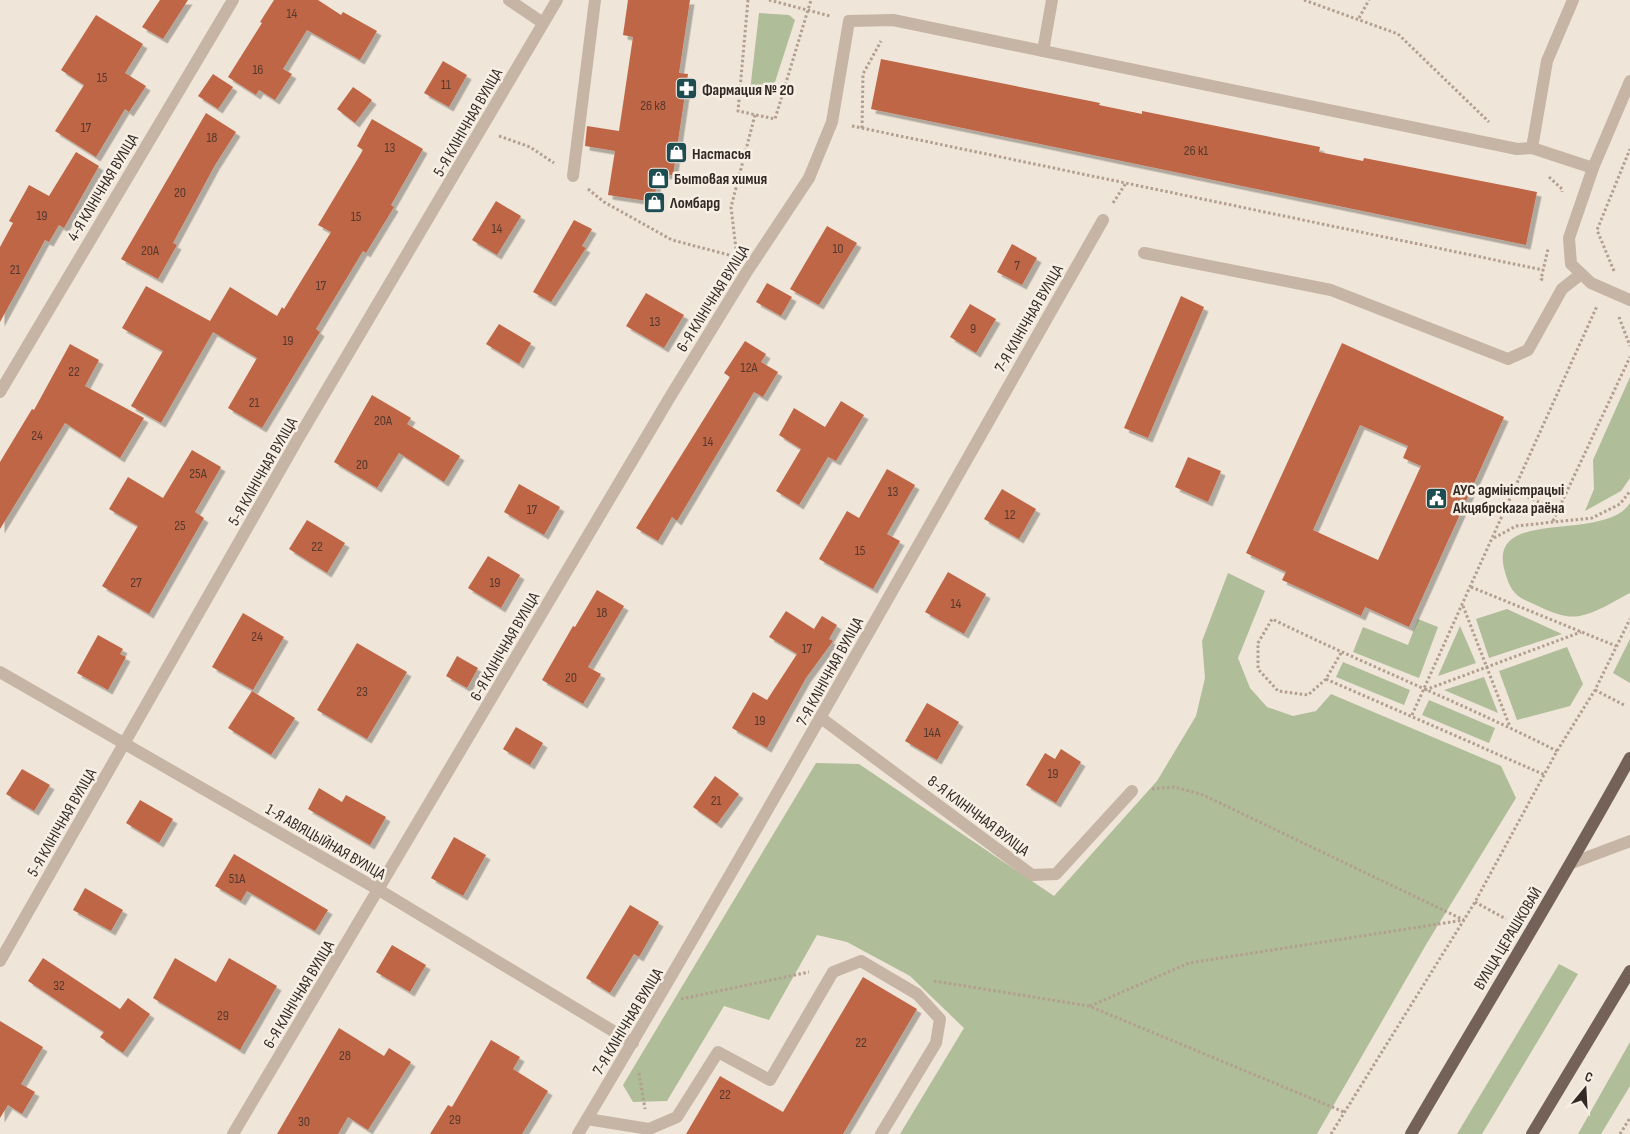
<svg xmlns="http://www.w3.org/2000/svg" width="1630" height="1134" viewBox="0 0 1630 1134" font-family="'Sofia Sans Condensed',sans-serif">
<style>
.green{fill:#b0bd99}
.building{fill:#bf6647;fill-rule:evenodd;filter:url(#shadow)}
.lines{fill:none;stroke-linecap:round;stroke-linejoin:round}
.path{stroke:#b29f90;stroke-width:3;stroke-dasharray:2.5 2.5;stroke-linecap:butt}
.lane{stroke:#c6b5a5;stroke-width:12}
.street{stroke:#c6b5a5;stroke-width:12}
.primary{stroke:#746258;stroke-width:12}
.labels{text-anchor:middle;stroke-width:5;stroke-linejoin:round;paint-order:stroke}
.number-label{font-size:14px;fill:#56392e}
.poi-label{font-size:16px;font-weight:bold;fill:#332a26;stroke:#f7efe4;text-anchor:start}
.street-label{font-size:16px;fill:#332a26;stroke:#f7efe4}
</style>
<defs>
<filter id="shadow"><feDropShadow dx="4.5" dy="4.5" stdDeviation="0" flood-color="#0004"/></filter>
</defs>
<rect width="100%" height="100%" fill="#efe5d8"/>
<g class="green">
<path d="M759,13L789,15L795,20L775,82L763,94L750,91Z"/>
<path d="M1630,377V478L1621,491L1585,511L1594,489L1593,460Z"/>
<path d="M1630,503V593C1612,602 1587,620 1566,616C1553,614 1539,606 1527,601C1513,595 1509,586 1505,572C1485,505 1604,544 1630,503Z"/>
<path d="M1228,573L1265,591L1238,658L1250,688L1267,707L1293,716L1316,711L1331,694L1501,766L1516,798L1427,943L1317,1134H900L964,1028L910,976L847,942L817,935L769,1020L724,1006L667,1101L633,1102L623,1085L816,763L859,764L1054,896L1157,781L1196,716L1205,678L1202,641Z"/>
<path d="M1507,609L1562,634L1489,658L1476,619Z"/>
<path d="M1418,619L1438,627L1419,678L1353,652L1363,627L1408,645Z"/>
<path d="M1460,626L1476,663L1438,676Z"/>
<path d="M1630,639V683L1613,673Z"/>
<path d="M1567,647L1583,684L1570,706L1517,720L1499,671Z"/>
<path d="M1343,662L1410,690L1404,705L1336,677Z"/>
<path d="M1484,677L1498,713L1444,690Z"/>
<path d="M1429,700L1495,728L1489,743L1422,715Z"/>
<path d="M1559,964L1578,974L1482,1134H1457Z"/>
<path d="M1630,1042V1086L1601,1134H1578Z"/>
</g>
<g class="building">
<path d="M160,0H188L163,39L142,27Z"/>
<path d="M274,0H318L341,15L343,12L377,31L360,60L307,30L283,69L292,74L275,100L259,90L256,95L228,77L262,23L260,22Z"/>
<path d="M628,0H690L679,73L688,74L673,175L658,174L654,202L608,195L615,151L585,146L587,126L619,131L633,37L623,35Z"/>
<path d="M96,15L143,44L125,73L146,86L129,112L125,109L96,157L55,131L84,85L61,70Z"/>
<path d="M881,59L1100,103L1099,105L1142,114V111L1320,147L1319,152L1363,161L1364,158L1537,192L1526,245L871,109Z"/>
<path d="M443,61L467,75L449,107L424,93Z"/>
<path d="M213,74L233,87L218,109L198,96Z"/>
<path d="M353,87L372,100L355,123L337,109Z"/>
<path d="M206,113L236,132L215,165L173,243L177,245L158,279L121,259Z"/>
<path d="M372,119L423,149L391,205L394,207L366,253L363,251L316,329L320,332L262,428L228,408L257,358L213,332L161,423L131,406L163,351L122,328L146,286L210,321L230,287L277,316L282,307L284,309L331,232L318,225L363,150L357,146Z"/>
<path d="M76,152L99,166L64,228L59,225L49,242L45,240L0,322V247L13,223L9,221L29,185L49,196Z"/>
<path d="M496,201L521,216L497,255L472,240Z"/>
<path d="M574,220L592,229L582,246L586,248L551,302L533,292Z"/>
<path d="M827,226L857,243L819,305L790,289Z"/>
<path d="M1012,244L1037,258L1022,285L997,272Z"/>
<path d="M767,283L792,297L781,316L756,302Z"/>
<path d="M646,293L684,315L664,348L626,326Z"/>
<path d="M1181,296L1204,307L1148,438L1124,428Z"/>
<path d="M970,304L996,319L976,353L950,337Z"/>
<path d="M499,324L531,343L519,364L486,344Z"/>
<path d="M745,341L766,354L761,362L778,372L763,397L754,392L677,521L672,517L658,541L636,528L730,377L724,373Z"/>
<path d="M1342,343L1504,417L1409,627L1365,607L1361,616L1282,580L1286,572L1246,553ZM1360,425L1408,446L1403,458L1421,466L1378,560L1313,530Z"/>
<path d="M70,344L99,360L85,386L144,418L120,458L65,423L0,529V462L32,409L34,410Z"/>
<path d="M372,395L411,418L407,424L460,456L444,482L399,453L377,488L334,462Z"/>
<path d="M841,401L864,415L836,461L828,457L799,505L776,491L801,449L779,435L794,408L825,427Z"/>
<path d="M192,450L221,467L195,512L204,518L149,614L102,586L138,526L109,509L128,477L163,498Z"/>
<path d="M1188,457L1221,471L1208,502L1175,487Z"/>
<path d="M887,469L915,485L887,534L900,541L873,589L819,559L847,511L859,518Z"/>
<path d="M519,484L560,507L544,535L504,512Z"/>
<path d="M1002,489L1036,509L1019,539L984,519Z"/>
<path d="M307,520L345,543L327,573L289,549Z"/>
<path d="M488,556L520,575L501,608L468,588Z"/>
<path d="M948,572L986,594L964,634L925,612Z"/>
<path d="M597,590L624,606L588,667L601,674L583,704L542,680L573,626L575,627Z"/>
<path d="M786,611L814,629L822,616L837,625L829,639L833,641L806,678L767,748L732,728L753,692L767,700L797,654L769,637Z"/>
<path d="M243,613L284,637L253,690L212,667Z"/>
<path d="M98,635L123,649L120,654L126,657L108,690L77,673Z"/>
<path d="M357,643L407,672L367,739L317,710Z"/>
<path d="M457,656L478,668L467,688L446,676Z"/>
<path d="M252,691L295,718L271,755L228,728Z"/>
<path d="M927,703L959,722L937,760L905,741Z"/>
<path d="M516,727L543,743L530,765L503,749Z"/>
<path d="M1061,749L1081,762L1056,803L1026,785L1045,753L1055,759Z"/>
<path d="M22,769L50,785L34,811L6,794Z"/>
<path d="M715,776L739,794L717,824L693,807Z"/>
<path d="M319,788L342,802L346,795L386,817L370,845L308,809Z"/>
<path d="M140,800L173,819L159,843L126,823Z"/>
<path d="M454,837L486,855L463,896L431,878Z"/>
<path d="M234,854L328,910L315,931L247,891L241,901L215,886Z"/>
<path d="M85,888L123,910L111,931L73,910Z"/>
<path d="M630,905L659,922L639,957L634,954L610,993L586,978Z"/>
<path d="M392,945L426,965L410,992L376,972Z"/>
<path d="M43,958L120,1009L128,998L150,1014L123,1053L100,1037L104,1032L28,981Z"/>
<path d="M175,958L216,982L229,958L277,986L240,1050L153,998Z"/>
<path d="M863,977L917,1009L843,1134H686L720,1076L783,1112Z"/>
<path d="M0,1021L43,1047L21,1084L35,1092L22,1114L8,1105L0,1118Z"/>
<path d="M339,1028L384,1056L389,1048L411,1062L368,1130L348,1117L338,1134H277Z"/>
<path d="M491,1040L520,1057L513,1069L548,1091L522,1134H430L448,1105L452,1107Z"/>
</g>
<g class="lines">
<g class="path">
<path d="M748,0L738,111L775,119L811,0"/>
<path d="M769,0L830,16"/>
<path d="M1304,0L1398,34L1489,122"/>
<path d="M1359,18L1369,0"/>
<path d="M852,126L1543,270"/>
<path d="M862,128L863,74L881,41"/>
<path d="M499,136L530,147L554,163"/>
<path d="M1549,177L1562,189V192"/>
<path d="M588,189L604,202L672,240L733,256"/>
<path d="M1113,203L1126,183"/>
<path d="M736,249L731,207L755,115"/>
<path d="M1614,271L1597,230L1630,149"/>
<path d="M1543,280L1541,279L1548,249"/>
<path d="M1619,317L1630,346"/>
<path d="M1514,491L1559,511"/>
<path d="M1553,521L1630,357"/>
<path d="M1494,538L1516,526L1592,518L1620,504L1630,491"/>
<path d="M1471,587L1616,646"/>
<path d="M1463,606L1510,727"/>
<path d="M1341,653L1326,679L1308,695L1278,691L1258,669V643L1272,619C1366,665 1464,704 1557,751"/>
<path d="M1326,679L1545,775"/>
<path d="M1425,690L1581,632"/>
<path d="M1595,690L1624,705"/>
<path d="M1412,715L1597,306"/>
<path d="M1152,789L1174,787L1201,794L1464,920"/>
<path d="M1475,902L1506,919"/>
<path d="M934,981L1089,1006L1344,1112"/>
<path d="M681,999L809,972"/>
<path d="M1090,1006L1189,963L1464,920"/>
<path d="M639,1073L645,1109"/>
<path d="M1331,1134L1475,902L1557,751L1595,690L1630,619"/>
<path d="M1620,1134L1630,1118"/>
</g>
<g class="lane">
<path d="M509,0L543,23"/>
<path d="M1043,51L1052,0"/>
<path d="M1532,148L1547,61L1573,0"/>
<path d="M1593,168L1569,238L1571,264L1591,283L1630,300"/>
<path d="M573,176L595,0"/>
<path d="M809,178L832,122L849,21L893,20L1517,149L1532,148L1593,168L1630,81"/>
<path d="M1144,253L1331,290L1508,359L1528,350L1562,289L1581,274"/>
<path d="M587,1119L649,1129L677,1117L718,1052L770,1080L833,972L861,961L917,994L940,1019L936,1043L881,1134"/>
</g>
<g class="street">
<path d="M0,392L233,0"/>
<path d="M0,672L379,890L633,1043"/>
<path d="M821,718L1032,875L1056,874L1132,791"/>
<path d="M1572,863L1630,841"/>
<path d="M0,961L299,437L557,0"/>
<path d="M233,1134L670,397L746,273L809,178"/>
<path d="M578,1134C758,832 929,525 1103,220"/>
</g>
<g class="primary">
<path d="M1411,1134C1484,1009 1560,885 1630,758"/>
<path d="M1532,1134L1630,971"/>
</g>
</g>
<defs>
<symbol id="pharmacy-square" viewBox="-11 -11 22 22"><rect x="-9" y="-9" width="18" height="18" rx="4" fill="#1e4d51" stroke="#f7efe4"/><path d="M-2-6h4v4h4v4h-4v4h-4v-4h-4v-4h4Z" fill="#fff"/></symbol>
<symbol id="shop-square" viewBox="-11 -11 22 22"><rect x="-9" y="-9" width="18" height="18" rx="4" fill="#1e4d51" stroke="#f7efe4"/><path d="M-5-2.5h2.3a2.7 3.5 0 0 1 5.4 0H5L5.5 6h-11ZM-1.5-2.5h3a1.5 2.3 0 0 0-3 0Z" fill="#fff"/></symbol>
<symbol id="civic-square" viewBox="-11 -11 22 22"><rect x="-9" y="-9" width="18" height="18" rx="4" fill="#1e4d51" stroke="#f7efe4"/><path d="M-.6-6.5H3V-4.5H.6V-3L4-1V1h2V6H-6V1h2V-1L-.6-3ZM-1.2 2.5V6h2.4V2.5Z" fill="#fff"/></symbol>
</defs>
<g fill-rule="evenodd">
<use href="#pharmacy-square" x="674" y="76" width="25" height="25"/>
<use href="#shop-square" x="664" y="140" width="25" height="25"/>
<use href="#shop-square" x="646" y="166" width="25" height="25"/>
<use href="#shop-square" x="642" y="190" width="25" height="25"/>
<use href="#civic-square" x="1424" y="486" width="25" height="25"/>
</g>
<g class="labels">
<g class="number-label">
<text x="292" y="18">14</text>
<text x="258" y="74">16</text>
<text x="102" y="82">15</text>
<text x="446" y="89">11</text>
<text x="653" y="110">26 к8</text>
<text x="86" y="132">17</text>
<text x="212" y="142">18</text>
<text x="390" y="152">13</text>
<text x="1196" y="155">26 к1</text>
<text x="180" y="197">20</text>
<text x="42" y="220">19</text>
<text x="356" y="221">15</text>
<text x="497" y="233">14</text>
<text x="838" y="253">10</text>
<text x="150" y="255">20А</text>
<text x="1017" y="270">7</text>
<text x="15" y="274">21</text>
<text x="321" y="290">17</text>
<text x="655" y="326">13</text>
<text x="973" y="333">9</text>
<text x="288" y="345">19</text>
<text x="749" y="372">12А</text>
<text x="74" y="376">22</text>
<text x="254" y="407">21</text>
<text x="383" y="425">20А</text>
<text x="37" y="440">24</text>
<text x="708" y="446">14</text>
<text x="362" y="469">20</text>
<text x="198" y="478">25А</text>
<text x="893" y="496">13</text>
<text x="532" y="514">17</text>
<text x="1010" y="519">12</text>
<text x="180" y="530">25</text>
<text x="317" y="551">22</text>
<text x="860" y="555">15</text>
<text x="136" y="587">27</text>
<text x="495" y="587">19</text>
<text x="956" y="608">14</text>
<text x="602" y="617">18</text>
<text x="257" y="641">24</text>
<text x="807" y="653">17</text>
<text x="571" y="682">20</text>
<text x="362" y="696">23</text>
<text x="760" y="725">19</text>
<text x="932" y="737">14А</text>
<text x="1053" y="778">19</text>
<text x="716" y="805">21</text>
<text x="237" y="883">51А</text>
<text x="59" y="990">32</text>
<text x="223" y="1020">29</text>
<text x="861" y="1047">22</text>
<text x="345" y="1060">28</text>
<text x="725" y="1099">22</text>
<text x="455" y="1124">29</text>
<text x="304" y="1126">30</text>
</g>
<g class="poi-label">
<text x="702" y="95">Фармация № 20</text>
<text x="692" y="159">Настасья</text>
<text x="674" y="184">Бытовая химия</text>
<text x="670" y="208">Ломбард</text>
<text x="1453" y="495">АУС адміністрацыі<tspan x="1453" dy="18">Акцябрскага раёна</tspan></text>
</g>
<g class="street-label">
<text transform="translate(467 122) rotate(-60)" y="6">5-Я КЛІНІЧНАЯ ВУЛІЦА</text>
<text transform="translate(102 187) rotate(-59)" y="6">4-Я КЛІНІЧНАЯ ВУЛІЦА</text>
<text transform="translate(712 298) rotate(-58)" y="6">6-Я КЛІНІЧНАЯ ВУЛІЦА</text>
<text transform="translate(1028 318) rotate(-60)" y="6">7-Я КЛІНІЧНАЯ ВУЛІЦА</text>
<text transform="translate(262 471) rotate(-60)" y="6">5-Я КЛІНІЧНАЯ ВУЛІЦА</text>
<text transform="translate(504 646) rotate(-60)" y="6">6-Я КЛІНІЧНАЯ ВУЛІЦА</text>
<text transform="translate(829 671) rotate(-61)" y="6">7-Я КЛІНІЧНАЯ ВУЛІЦА</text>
<text transform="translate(979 815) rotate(37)" y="6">8-Я КЛІНІЧНАЯ ВУЛІЦА</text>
<text transform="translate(61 822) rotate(-60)" y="6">5-Я КЛІНІЧНАЯ ВУЛІЦА</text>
<text transform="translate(326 841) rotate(30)" y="6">1-Я АВІЯЦЫЙНАЯ ВУЛІЦА</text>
<text transform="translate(1507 938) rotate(-59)" y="6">ВУЛІЦА ЦЕРАШКОВАЙ</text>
<text transform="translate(298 994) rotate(-59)" y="6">6-Я КЛІНІЧНАЯ ВУЛІЦА</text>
<text transform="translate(627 1021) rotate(-59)" y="6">7-Я КЛІНІЧНАЯ ВУЛІЦА</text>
</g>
</g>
<g transform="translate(1585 1089) rotate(18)" stroke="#f7efe4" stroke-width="4" paint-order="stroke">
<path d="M0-4L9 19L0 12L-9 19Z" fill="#332a26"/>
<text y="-8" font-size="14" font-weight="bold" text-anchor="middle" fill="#332a26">С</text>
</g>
</svg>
